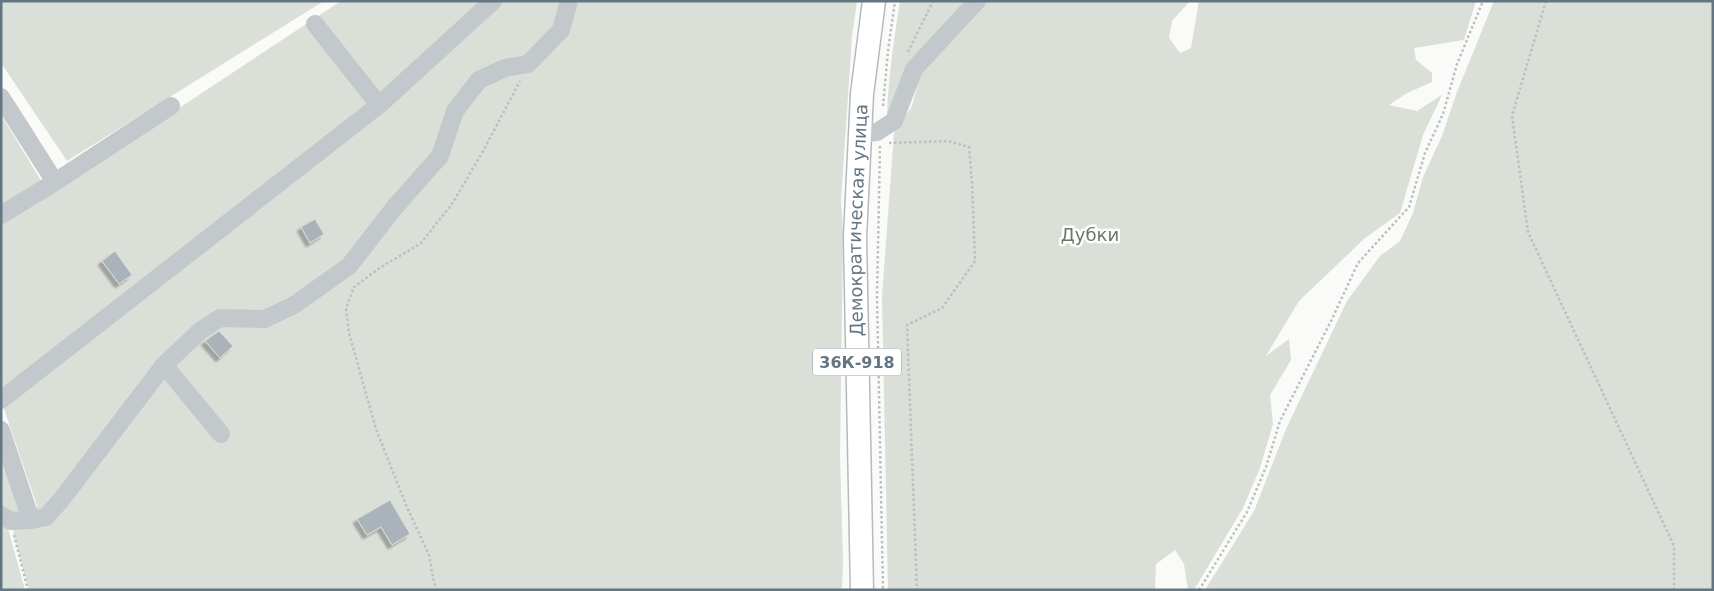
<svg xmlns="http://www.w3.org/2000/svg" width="1714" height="591" viewBox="0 0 1714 591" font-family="'DejaVu Sans',sans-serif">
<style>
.green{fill:#dadfd7}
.building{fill:#aab3b9;stroke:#dcdcda;filter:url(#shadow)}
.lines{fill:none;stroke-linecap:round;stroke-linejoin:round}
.major-casing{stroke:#b5babe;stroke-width:25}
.path{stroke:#bbbfc2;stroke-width:2.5;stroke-dasharray:2.5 2.5;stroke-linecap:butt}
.minor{stroke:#c3c8cc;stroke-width:18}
.major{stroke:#fff;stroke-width:22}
.labels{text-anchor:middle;stroke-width:5;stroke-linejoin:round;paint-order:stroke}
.shield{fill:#fff;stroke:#939fa8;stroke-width:1}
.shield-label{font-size:16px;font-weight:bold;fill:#657683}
.street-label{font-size:18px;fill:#657683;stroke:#fff}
.park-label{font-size:18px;fill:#687a64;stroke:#fff}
</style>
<defs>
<filter id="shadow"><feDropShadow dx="-4" dy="4" stdDeviation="1" flood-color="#0004"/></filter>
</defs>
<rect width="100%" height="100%" fill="#fafaf8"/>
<g class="green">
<path d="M1,1H324L67,161L1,63Z"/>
<path d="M341,1H857L852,36L841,201L843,232L840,456L843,560L842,590H29L13,531L23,521L1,516V430L30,513L37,506L1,400V115L48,192L99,161Z"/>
<path d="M900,1H970L887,117C888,78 894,40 900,1Z"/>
<path d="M986,1H1190L1172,21L1169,38L1180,53L1191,48L1199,1H1476L1464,40L1414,48L1416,60L1432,73V82L1407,93L1389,105L1417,111L1442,95L1423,135L1400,213L1364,239L1299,301L1266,356L1289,339L1291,360L1270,395L1273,424L1260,468L1243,508L1194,590H1188L1184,564L1175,550L1156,564L1155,590H888L882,297L894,133L912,106L922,68L951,41L979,11Z"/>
<path d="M1494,1H1713V590H1205L1254,511L1286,429L1347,301L1380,256L1400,241L1413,213L1423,177L1442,136L1457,92Z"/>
<path d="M1,522L7,525L25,590H1Z"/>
</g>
<g class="building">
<path d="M315,219L324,234L310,243L301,227Z"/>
<path d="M115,251L132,275L119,284L102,261Z"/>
<path d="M219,331L233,346L220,358L205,341Z"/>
<path d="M390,500L410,534L392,545L381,527L367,535L357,519Z"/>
</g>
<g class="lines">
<defs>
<g id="major">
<path id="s1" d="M862,590L855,237L862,94L874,1"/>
</g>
</defs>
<use href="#major" class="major-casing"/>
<g class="path">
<path d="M1546,1L1512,116L1528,232L1674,546V590"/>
<path d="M908,52L933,1"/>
<path d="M883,106L888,51L895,1"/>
<path d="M889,143L948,141L969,147L972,183L975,261L942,308L907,325L917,590"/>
<path d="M880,146L877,297L883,590"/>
<path d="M14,535L28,590"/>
<path d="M438,590L434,583L429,555L406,505L376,429L349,333L346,308L354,287L381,267L420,244L452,204L482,153L520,81"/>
<path d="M1199,590L1247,512L1266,467L1280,421L1332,319L1358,263L1409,207L1425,153L1443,114L1457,64L1483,1"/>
</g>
<g class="minor">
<path d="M315,24L379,105"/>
<path d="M1,97L55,182"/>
<path d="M859,134L877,132L894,121L914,69L977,1"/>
<path d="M1,215L55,182L171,106"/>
<path d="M164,365L221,434"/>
<path d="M1,400L379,105L493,1"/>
<path d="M1,430L31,520L46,517L61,500L164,365L200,331L220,318L265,319L294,305L349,266L394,208L440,156L455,111L479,80L505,68L528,64L561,30L569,1"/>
<path d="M1,515L11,521L31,520"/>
</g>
<use href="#major" class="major"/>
</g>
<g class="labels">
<rect class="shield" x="813" y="348.5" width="88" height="27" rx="4"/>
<g class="shield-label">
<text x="857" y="368">36К-918</text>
</g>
<g class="street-label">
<text dy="6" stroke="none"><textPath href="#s1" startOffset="370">Демократическая улица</textPath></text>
</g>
<g class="park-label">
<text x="1090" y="241">Дубки</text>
</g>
</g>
<rect width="1714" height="591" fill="none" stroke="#657683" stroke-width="5"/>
</svg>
